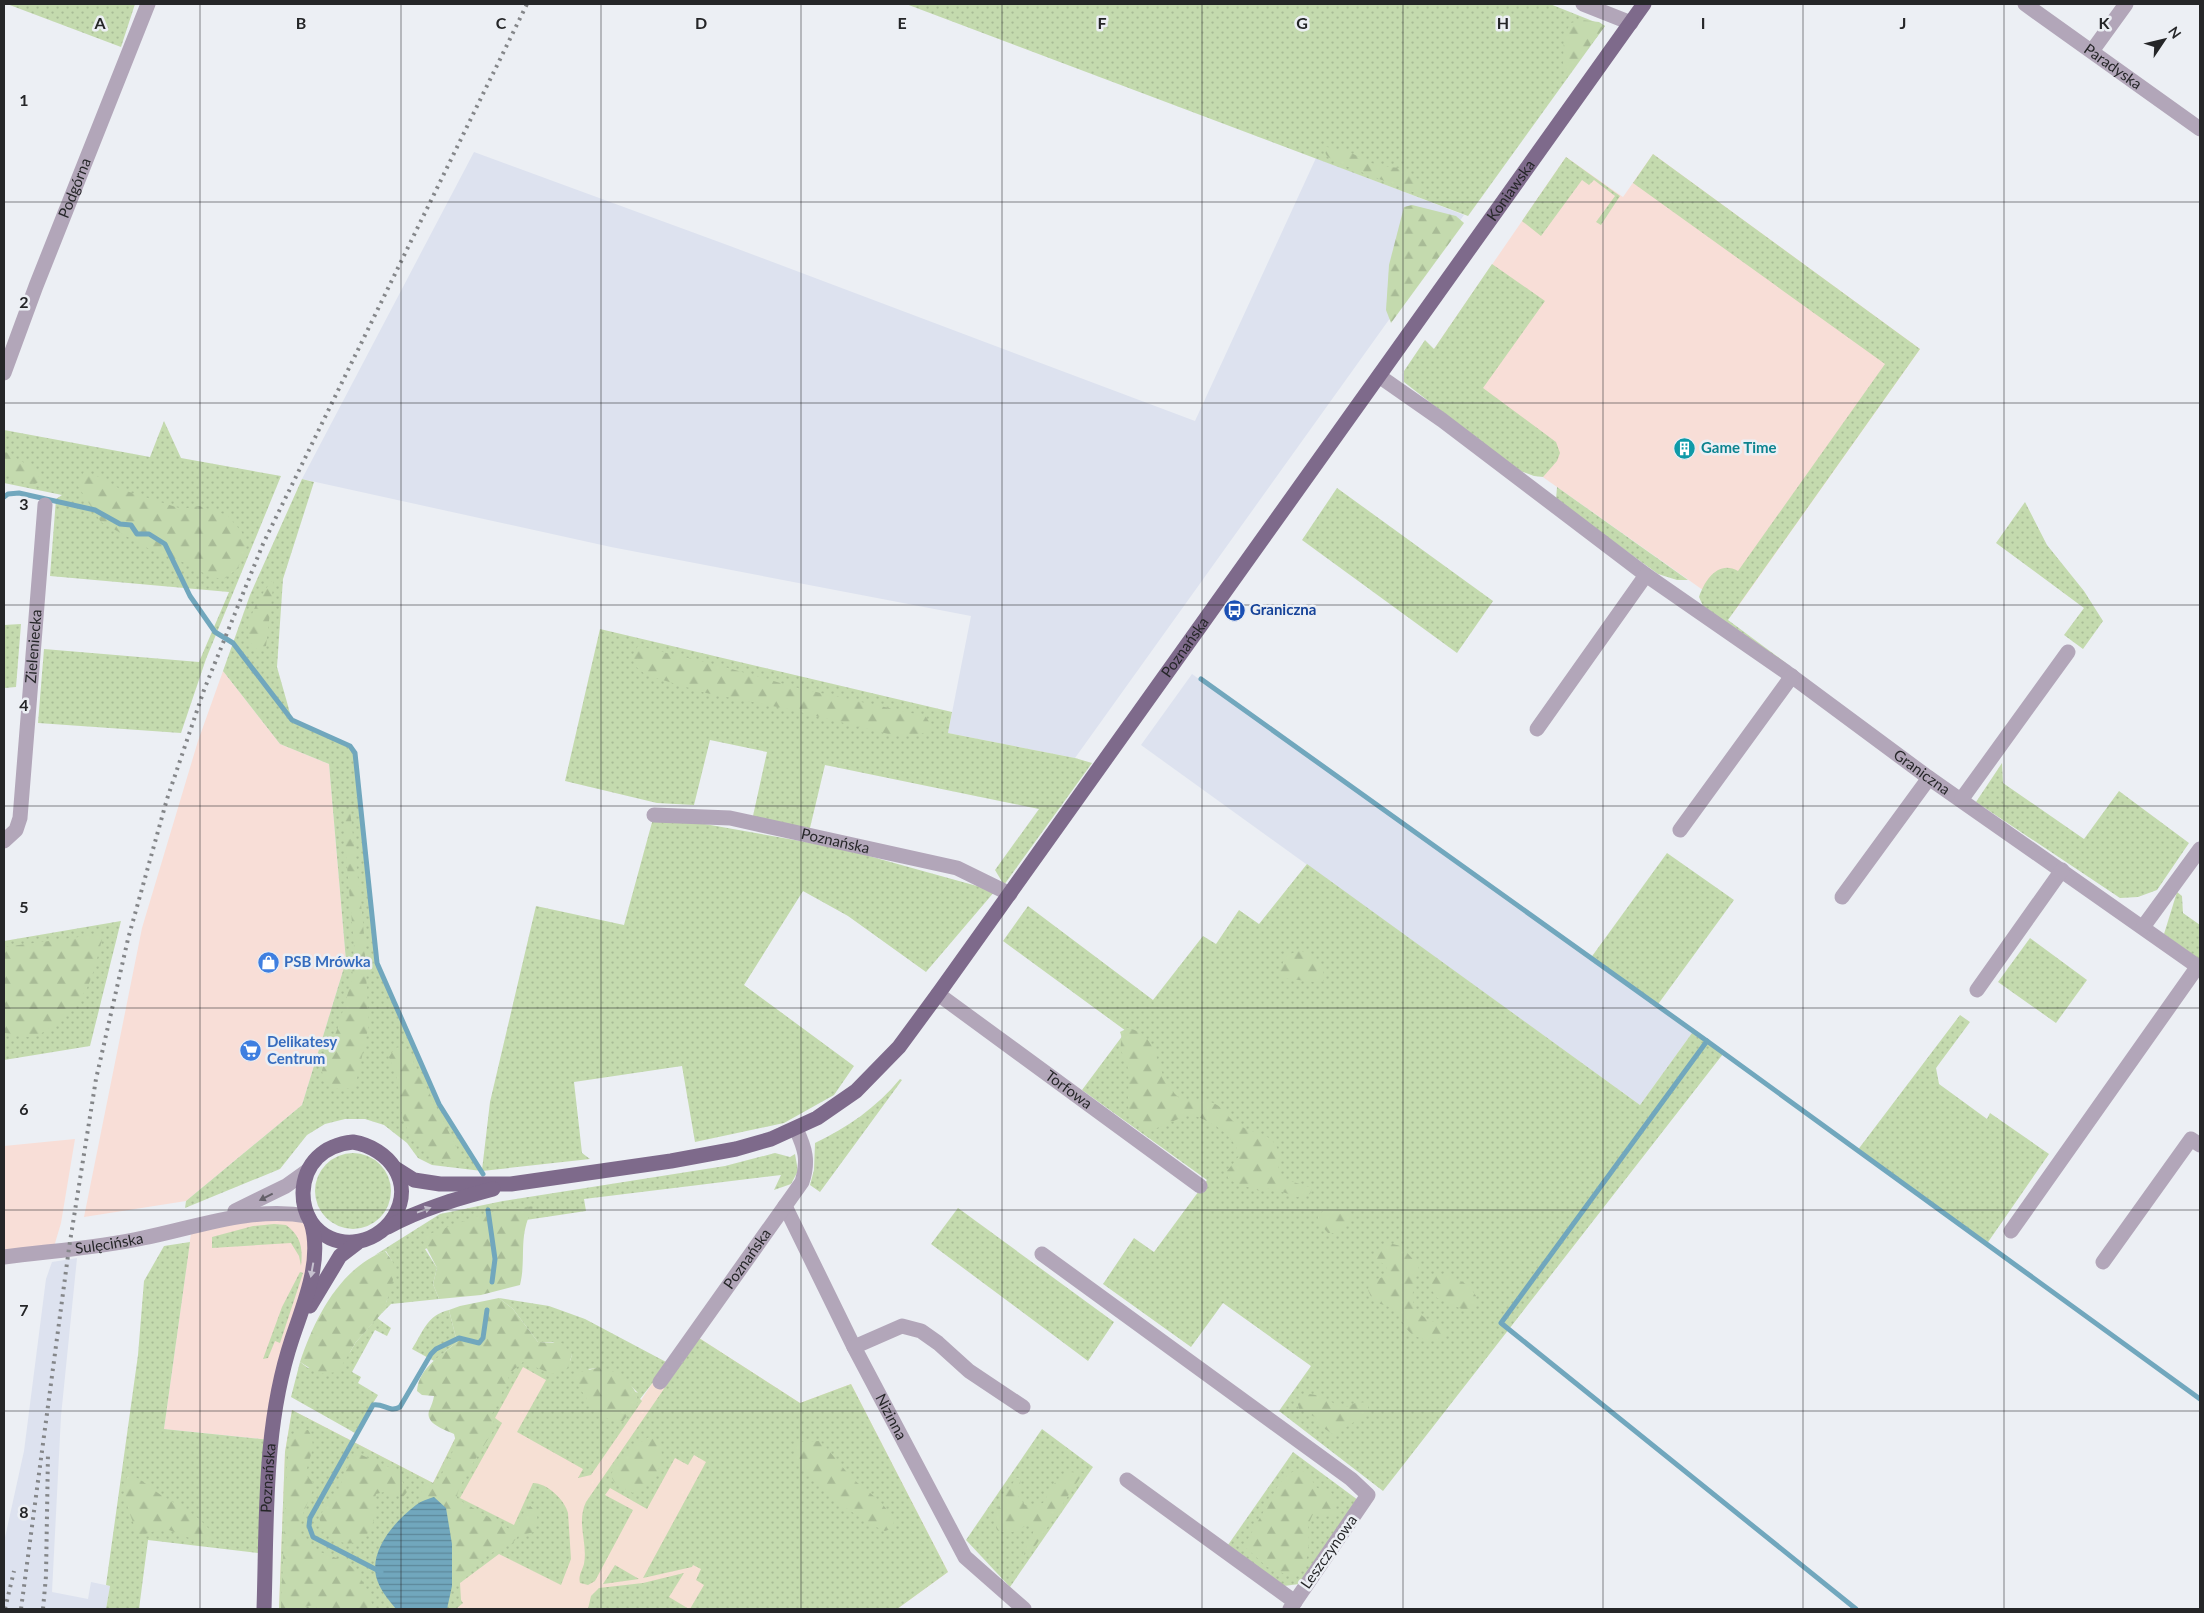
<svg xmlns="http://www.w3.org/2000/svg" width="2204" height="1613" viewBox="0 0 2204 1613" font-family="Lato,sans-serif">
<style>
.commercial{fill:#f8ded7}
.built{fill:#dde2ef}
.education{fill:#f6e0d4}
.grass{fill:url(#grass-dots);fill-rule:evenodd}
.forest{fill:url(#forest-firs)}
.water{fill:url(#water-rules)}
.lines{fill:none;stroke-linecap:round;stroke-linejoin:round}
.stream{stroke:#71a7bd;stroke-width:5}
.minor{stroke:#b2a6b9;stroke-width:15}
.major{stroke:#7e6a8b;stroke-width:15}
.rail{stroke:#848689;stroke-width:4;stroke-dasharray:2.5 5;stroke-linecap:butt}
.oneway{fill:#646069}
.oneway2{fill:#c6c0cf}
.grid{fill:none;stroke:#252628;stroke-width:1;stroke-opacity:0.55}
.labels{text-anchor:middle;stroke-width:5;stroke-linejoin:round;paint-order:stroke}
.street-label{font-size:15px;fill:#252628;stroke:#eceff4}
.culture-label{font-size:15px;font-weight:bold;fill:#0d838f;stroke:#eceff4;text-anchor:start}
.transit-label{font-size:15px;font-weight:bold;fill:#164399;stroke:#eceff4;text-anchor:start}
.shop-label{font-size:15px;font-weight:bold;fill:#366cbe;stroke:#eceff4;text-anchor:start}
.grid-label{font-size:16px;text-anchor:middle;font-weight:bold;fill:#252628;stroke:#eceff4;stroke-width:5;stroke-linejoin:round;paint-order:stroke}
</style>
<defs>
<pattern id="grass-dots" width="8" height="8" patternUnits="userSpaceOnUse" patternTransform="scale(1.25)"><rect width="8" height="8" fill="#c4daae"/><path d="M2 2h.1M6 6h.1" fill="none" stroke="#a8bb96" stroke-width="1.8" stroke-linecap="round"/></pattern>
<pattern id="forest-firs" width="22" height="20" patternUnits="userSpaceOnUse" patternTransform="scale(1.25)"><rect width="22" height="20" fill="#c4daae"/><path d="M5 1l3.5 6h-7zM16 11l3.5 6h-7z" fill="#a8bb96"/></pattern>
<pattern id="water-rules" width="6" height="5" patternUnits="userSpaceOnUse" patternTransform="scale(1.25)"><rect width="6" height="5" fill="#71a7bd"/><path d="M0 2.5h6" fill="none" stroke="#5d889a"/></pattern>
</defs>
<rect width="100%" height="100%" fill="#eceff4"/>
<g class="commercial">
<path d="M1653,154L1920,349L1734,612L1448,410L1434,349L1566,157L1623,197Z"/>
<path d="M223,671L280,744L329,764L346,961L302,1105L186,1201L84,1217L142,928L198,741Z"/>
<path d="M75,1139L61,1223L53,1250L4,1257V1146Z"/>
<path d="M308,1216L316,1237L270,1440L164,1429L192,1226Z"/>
</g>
<g class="built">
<path d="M474,152L730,246L1195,421L1316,158L1464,215L1075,758L948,733L971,616L611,547L302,479Z"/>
<path d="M1192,674L1692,1033L1640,1105L1141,745Z"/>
<path d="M77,1258L61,1416L52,1592L88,1599L91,1582L110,1586L106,1609H4V1542L24,1451L46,1279L52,1262Z"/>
</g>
<path class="education" d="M699,1338L800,1403L851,1384L948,1572L897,1609H279L285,1452L292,1410L433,1483L496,1356L593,1372L641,1400L668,1360Z"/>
<g class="grass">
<path d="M7,4H135L121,47Z"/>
<path d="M906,4H1550L1605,26L1468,216Z"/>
<path d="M1653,154L1920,349L1728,620L1786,663H1781L1703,606L1699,597C1705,579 1719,560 1738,571L1885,364L1633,183Z"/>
<path d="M1566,157L1620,196L1601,225L1596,222L1615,196L1594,180L1589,185L1582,180L1541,236L1522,221Z"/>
<path d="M1492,264L1545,301L1483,388L1556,442L1560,453L1557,461L1543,477L1534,476L1515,469L1404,382V371L1425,340L1434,349Z"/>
<path d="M164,421L181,458L281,476L206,659L181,733L38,723L44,649L199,662L229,592L50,576L56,499L62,495L4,483V430L150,457Z"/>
<path d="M302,479L314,482L283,579L277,667L292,720L350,746L355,753L377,963L439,1103L474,1161L482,1170L490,1102L536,906L624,925L654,815L840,848L995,891L926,972L848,916L803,891L744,985L854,1066L834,1095L784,1123L695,1142L682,1066L574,1082L582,1153L590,1159L482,1171L432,1165L418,1158L407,1143L384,1125L365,1119H345L325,1124L307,1135L280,1169L185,1208L186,1201L302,1105L346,961L329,764L280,744L223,671L250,595Z"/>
<path d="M1557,487L1688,580H1677L1658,574L1556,500Z"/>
<path d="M1337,488L1493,601L1457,653L1302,540Z"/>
<path d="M2025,502L2047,545L2084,591L2103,621L2083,649L2064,635L2084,608L1996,543Z"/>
<path d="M21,624L16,687L4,688V625Z"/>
<path d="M600,629L952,712L948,733L1075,758L1092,763L1004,885L995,870L1039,809L825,765L809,832L753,816L767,752L710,740L694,805L657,803L565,781Z"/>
<path d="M2002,763L2003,783L2084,839L2119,791L2189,843L2157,890L2138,897L2120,898L1976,802Z"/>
<path d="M1667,853L1734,900L1656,1007L1590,959Z"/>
<path d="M1307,864L1640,1105L1692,1033L1723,1054L1383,1491L1279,1411L1311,1366L1223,1303L1191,1347L1103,1284L1134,1238L1154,1252L1207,1180L1082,1090L1126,1031L1003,941L1028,906L1153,1000L1203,936L1216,944L1239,910L1259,924Z"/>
<path d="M2177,892L2182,896L2183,913L2200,925V960L2164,934Z"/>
<path d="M121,921L90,1046L4,1060V941Z"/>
<path d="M2030,938L2087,980L2056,1023L1998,982Z"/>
<path d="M1960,1015L1970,1022L1936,1068L1939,1084L1987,1119L1990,1113L2049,1154L1986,1245L1857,1151Z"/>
<path d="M900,1079L902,1080L820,1192L810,1185L814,1170L815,1143C847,1128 877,1107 900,1079Z"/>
<path d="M775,1153L790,1157L795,1154L798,1171L791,1184L774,1190L781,1175L584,1199L586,1211L526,1220L533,1207L425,1249L437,1268L433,1284L439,1299L391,1304L382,1313L387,1300L392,1261L386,1251L375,1255L440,1214L503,1201L725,1166Z"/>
<circle cx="353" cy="1191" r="38"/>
<path d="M958,1208L1114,1322L1088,1361L931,1244Z"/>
<path d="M274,1224L286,1225C301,1236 303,1248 301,1266L299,1256L291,1243L212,1248V1237L253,1226Z"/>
<path d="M190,1242L164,1429L270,1440L266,1554L148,1540L139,1609H106L110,1586L106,1585L138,1355L144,1281L164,1246Z"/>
<path d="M300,1272L303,1273L280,1343L275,1341L268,1358L263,1359L282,1307Z"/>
<path d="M499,1298L549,1306L585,1319L668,1363L640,1399L642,1401L591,1475L578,1478L583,1469L517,1432L546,1380L523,1367L495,1418L502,1423L460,1498L514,1525L533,1483C547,1483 565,1500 568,1513L571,1559L561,1585L499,1554L460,1583L461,1600L463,1603L456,1609H279L285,1452L292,1410L433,1483L496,1356L570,1361L572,1355L553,1342H538L513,1309ZM601,1368C617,1372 627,1381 638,1393L588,1369Z"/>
<path d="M449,1310L457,1342L434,1361L412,1349C423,1332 427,1315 449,1310Z"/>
<path d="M377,1318L391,1328L387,1336L375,1330L352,1372L361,1377L358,1383L378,1395L355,1433L291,1397L300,1362L308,1368L350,1352L356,1342Z"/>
<path d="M699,1338L800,1403L851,1384L948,1572L897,1609H690L704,1585L696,1580L701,1569L693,1565L692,1567L643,1578L706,1462L694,1455L688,1465L675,1458L647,1509L610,1488L605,1495L633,1510L595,1581L588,1585L580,1583C578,1576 582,1571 584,1564C588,1542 576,1523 586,1502Z"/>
<path d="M1042,1429L1093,1467L1010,1587L966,1540Z"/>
<path d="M1293,1452L1358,1500L1299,1584L1284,1586L1228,1545Z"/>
<path d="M615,1565L639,1579L603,1584Z"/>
<path d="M684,1573L669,1597L689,1609H588L591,1596L599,1588L643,1583Z"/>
</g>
<g class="forest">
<path d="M1581,20L1599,22L1605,26L1571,71L1563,67L1564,35L1571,23Z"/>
<path d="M1322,146L1347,151L1378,166L1400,168L1410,173L1419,180L1420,192L1418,194L1338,163L1327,156Z"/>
<path d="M1412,205L1456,216L1464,223L1391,323L1386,310L1389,265L1404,207Z"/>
<path d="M4,451L33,468L39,477V482L33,485C22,481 12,479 4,470Z"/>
<path d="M84,472L99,477L120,489L182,509L199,506L227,515L241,531L247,542L245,553L237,569L224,579L210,577L190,565L151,550L101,522L76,483Z"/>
<path d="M274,579L266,646L260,651C257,649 253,646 251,643C240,627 262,591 274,579Z"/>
<path d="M638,646L721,666L798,688L925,716L933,727L927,732L916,735H892L788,709L706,693L646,675L634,665L633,655Z"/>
<path d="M350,810L363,922L369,1025L356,1083C346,1094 333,1089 323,1081L322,1070L338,1027L352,979L354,945L344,832L346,816Z"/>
<path d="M94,935L103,936C98,953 95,972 87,988C78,1003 48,1036 30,1037C22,1037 12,1033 4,1033V947Z"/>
<path d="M1299,950L1308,954L1323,968L1324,981L1315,982L1282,978L1279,973L1285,957Z"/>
<path d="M1128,1028C1162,1035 1154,1074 1175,1094C1185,1105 1195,1097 1207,1101C1226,1106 1224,1115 1237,1124C1247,1131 1260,1132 1269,1138C1274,1140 1277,1149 1280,1153L1278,1165L1281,1178L1312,1188L1310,1194L1297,1197L1271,1188L1260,1191L1235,1183L1228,1178L1227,1171L1240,1155C1231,1132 1212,1122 1190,1114L1150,1131C1117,1117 1132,1097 1128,1070C1128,1062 1121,1055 1121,1048C1120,1041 1123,1039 1120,1032Z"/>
<path d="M400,1047L406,1050L412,1059L462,1158L457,1165C425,1162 405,1136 400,1106C399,1098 399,1090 398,1083C396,1074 392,1065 389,1057L395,1048Z"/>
<path d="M534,1206C517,1236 527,1256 520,1285L481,1295L439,1299L433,1284L437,1268L421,1237L486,1213Z"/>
<path d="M1326,1209H1341L1351,1214L1352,1219L1336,1233H1328L1318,1222V1215Z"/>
<path d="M1388,1243L1401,1246L1419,1266C1415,1283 1405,1305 1424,1317C1429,1321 1437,1322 1442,1325L1445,1332C1441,1339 1436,1341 1429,1340C1401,1336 1407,1320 1391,1308C1386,1305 1379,1304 1373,1301L1368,1290L1370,1281L1390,1275L1385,1265L1375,1259L1376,1251Z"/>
<path d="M385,1251L393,1262L395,1273L385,1307L382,1313L356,1342L338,1372L319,1374L300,1362C315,1318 339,1269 385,1251Z"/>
<path d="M1447,1273L1469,1286L1476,1296L1474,1305L1466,1311L1437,1298L1427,1283L1433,1276Z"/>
<path d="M499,1298L513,1309L538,1342L562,1343L572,1355L567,1369L552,1374L523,1362L511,1372L491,1417L495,1425L493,1431C486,1443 456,1487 457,1498L461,1501L509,1529H515L524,1512L530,1506C539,1513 539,1522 534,1532L518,1536L512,1544L489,1554L452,1586V1544L434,1497L418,1503L423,1486H436L452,1453L456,1442L454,1434C446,1430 425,1424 429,1411C431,1406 433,1402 434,1396L422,1395L417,1391C419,1367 441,1356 457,1342L449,1310L460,1306Z"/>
<path d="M601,1367C618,1372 637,1384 638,1402L623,1421C602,1426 583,1393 573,1378L576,1373Z"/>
<path d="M1308,1394C1321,1394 1331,1403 1344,1408L1355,1403L1368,1402V1413L1334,1435L1325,1429L1315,1417L1299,1409L1298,1404Z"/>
<path d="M308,1430C319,1445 307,1460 306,1475L315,1484L303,1514L299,1533L315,1550L344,1561L354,1569L364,1584L374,1609H318L313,1605L295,1609H281L287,1466L291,1437L296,1431Z"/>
<path d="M651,1436C675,1456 655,1481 633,1493C627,1489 613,1485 612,1477C609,1463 641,1441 651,1436Z"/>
<path d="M820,1441C831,1452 840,1465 851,1477C866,1491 886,1502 894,1522L891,1529L885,1531C864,1523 792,1474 794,1449L800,1442Z"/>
<path d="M357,1453L393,1469L402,1480L407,1492L403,1497L384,1492L376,1494C372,1506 377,1517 371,1528C357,1556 323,1542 319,1516L338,1491L352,1455Z"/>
<path d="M1299,1469L1308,1474L1317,1488L1330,1491L1337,1500L1334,1515L1323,1517L1313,1514L1308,1525L1309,1541L1306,1563L1300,1573L1290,1576L1267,1567L1244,1546L1279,1484L1290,1473Z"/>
<path d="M1068,1472L1083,1473L1036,1545L1024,1555C1026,1543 1034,1536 1035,1524C1018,1525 1016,1538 997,1530C991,1512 1006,1491 1017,1478H1021L1018,1496L1025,1505L1043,1503L1056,1481Z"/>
<path d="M129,1474C142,1479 150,1488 161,1495C179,1506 195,1513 209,1529L210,1539L197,1541L169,1530H157L140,1536C132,1522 118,1489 129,1474Z"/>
</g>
<path class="water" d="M434,1497L446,1508L452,1544V1586L447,1609H396C388,1599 379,1589 376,1576C370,1549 396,1520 416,1505C421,1501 428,1499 434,1497Z"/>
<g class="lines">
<g class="stream">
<path d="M4,497L8,494L19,493L95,510L120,524L131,525L137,534H149L165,544L190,596L215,632L233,643L292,720L350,746L355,753L377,963L439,1104L483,1174"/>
<path d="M1201,679L1707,1041L1501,1323L1856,1609"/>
<path d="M1707,1041L2200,1399"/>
<path d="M488,1210L495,1259L492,1282"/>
<path d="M381,1572L313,1537L309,1526L310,1518L373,1405C384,1403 389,1413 400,1407L431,1354L436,1349L459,1338L479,1343L483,1338L487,1310"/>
</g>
<g class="minor">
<path d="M1583,4L1631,23"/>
<path id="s1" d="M2025,4L2200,129"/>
<path d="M2092,51L2126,4"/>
<path id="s2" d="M4,373L36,286L148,4"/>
<path id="s3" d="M1379,376L1442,420L1646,575L1786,672L1929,778L2200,968"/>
<path d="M1537,729L1646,575"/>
<path d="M1961,800L2068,652"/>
<path id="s4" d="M654,815L730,818L957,868L1010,894"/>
<path d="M1680,830L1792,676"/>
<path id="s5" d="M4,841L16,830L20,818L45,505"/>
<path d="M1842,897L1929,778"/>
<path d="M2143,927L2200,849"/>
<path d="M1977,990L2062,870"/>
<path id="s6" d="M938,994L1200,1186"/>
<path id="s7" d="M785,1206L854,1347L965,1557L1024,1609"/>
<path d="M235,1211L286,1186L307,1171"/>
<path d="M2011,1231L2198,966"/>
<path d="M1042,1254L1351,1479L1368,1495L1290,1609"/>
<path id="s8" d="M4,1257C50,1251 98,1248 143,1238C198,1227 251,1206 308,1216"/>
<path d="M2103,1262L2191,1139L2200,1145"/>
<path d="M854,1347L902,1326L921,1331L938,1343L969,1371L1023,1407"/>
<path id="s9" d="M660,1382L802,1182C809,1161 805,1148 796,1129"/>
<path d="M1127,1480L1295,1602"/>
</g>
<g class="major">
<path d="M353,1142C389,1148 415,1182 394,1217C375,1247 332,1252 311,1222C306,1214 303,1203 303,1193C304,1163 324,1145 353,1142Z"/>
<path id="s10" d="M395,1168L414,1180L440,1184H511L671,1161L736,1149L771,1139L817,1118L856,1091L899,1047L938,994L1644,4"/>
<path d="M388,1227C421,1209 456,1199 493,1189"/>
<path d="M310,1306L340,1256L357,1243"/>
<path id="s11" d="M264,1609C267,1519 263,1426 292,1339C304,1303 323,1260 311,1222"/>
</g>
<g class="rail">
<path d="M5,1609L14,1571"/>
<path d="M21,1609L69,1248L96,1079L128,939L167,799L204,690L263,544L527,4"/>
<path d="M43,1609L46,1576L48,1452"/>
</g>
</g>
<defs><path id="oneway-solid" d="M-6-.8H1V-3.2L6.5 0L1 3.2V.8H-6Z" transform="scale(1.25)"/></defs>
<use class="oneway" href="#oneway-solid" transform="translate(266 1197) rotate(153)"/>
<g class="oneway2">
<use href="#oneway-solid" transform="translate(424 1210) rotate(-20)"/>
<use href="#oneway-solid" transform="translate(312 1270) rotate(100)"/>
</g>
<path class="grid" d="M200,4V1609M401,4V1609M601,4V1609M801,4V1609M1002,4V1609M1202,4V1609M1403,4V1609M1603,4V1609M1803,4V1609M2004,4V1609M4,202H2200M4,403H2200M4,605H2200M4,806H2200M4,1008H2200M4,1210H2200M4,1411H2200"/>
<defs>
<symbol id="building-disc" viewBox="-11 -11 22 22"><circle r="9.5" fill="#0f9aa8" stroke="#eceff4"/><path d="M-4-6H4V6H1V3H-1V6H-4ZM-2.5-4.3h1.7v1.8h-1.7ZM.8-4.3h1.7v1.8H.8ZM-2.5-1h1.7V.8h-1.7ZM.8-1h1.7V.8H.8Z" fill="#fff"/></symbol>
<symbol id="bus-disc" viewBox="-11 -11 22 22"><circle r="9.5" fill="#1a4fb4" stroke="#eceff4"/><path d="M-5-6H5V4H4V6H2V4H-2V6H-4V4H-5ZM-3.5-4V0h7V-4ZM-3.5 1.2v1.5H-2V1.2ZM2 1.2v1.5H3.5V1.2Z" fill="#fff"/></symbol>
<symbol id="shop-disc" viewBox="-11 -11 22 22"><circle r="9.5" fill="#3f7fe0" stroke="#eceff4"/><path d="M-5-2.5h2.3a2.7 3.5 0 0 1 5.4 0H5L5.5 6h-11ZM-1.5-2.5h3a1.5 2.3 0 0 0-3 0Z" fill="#fff"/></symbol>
<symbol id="supermarket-disc" viewBox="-11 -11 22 22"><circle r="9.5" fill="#3f7fe0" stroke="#eceff4"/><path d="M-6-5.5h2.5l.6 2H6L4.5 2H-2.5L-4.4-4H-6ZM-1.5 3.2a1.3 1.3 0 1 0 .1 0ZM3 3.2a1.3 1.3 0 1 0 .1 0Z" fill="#fff"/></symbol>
</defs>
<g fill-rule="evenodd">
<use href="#building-disc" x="1672" y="436" width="25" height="25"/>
<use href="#bus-disc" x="1222" y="598" width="25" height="25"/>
<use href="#shop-disc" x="256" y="950" width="25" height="25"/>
<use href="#supermarket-disc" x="238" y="1038" width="25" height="25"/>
</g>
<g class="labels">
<g class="street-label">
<text dy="5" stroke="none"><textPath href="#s1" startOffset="108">Paradyska</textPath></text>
<text dy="5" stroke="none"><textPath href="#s2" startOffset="198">Podgórna</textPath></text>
<text dy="5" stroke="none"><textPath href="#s10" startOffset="1596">Koniawska</textPath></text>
<text dy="5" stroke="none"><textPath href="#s5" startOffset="201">Zieleniecka</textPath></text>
<text dy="5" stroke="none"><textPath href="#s10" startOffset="1035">Poznańska</textPath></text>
<text dy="5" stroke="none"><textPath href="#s3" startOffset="672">Graniczna</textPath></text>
<text dy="5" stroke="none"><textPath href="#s4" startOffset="184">Poznańska</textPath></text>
<text dy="5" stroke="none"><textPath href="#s6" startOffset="162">Torfowa</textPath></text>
<text dy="5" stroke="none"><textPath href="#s8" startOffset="106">Sulęcińska</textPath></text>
<text dy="5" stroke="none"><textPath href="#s9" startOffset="151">Poznańska</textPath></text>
<text dy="5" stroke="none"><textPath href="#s7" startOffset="236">Nizinna</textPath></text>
<text dy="5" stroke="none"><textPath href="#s11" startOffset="131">Poznańska</textPath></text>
<text transform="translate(1329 1552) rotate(-55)" y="5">Leszczynowa</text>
</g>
<g class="culture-label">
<text x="1701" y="453">Game Time</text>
</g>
<g class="transit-label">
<text x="1250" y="615">Graniczna</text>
</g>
<g class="shop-label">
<text x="284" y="967">PSB Mrówka</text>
<text x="267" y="1047">Delikatesy<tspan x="267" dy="17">Centrum</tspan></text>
</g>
</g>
<g class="grid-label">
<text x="100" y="29">A</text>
<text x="301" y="29">B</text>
<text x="501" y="29">C</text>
<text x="701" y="29">D</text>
<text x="902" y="29">E</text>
<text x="1102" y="29">F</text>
<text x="1302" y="29">G</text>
<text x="1503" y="29">H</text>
<text x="1703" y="29">I</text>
<text x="1903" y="29">J</text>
<text x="2104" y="29">K</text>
<text x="24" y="106">1</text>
<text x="24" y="308">2</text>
<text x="24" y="510">3</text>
<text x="24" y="711">4</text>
<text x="24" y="913">5</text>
<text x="24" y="1115">6</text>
<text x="24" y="1316">7</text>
<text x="24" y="1518">8</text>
</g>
<rect width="2204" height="1613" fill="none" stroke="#252628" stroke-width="10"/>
<g transform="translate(2164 40) rotate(55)" stroke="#eceff4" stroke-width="4" paint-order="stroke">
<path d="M0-4L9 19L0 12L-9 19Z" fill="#252628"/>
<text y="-8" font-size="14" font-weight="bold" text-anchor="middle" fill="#252628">N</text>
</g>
</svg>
